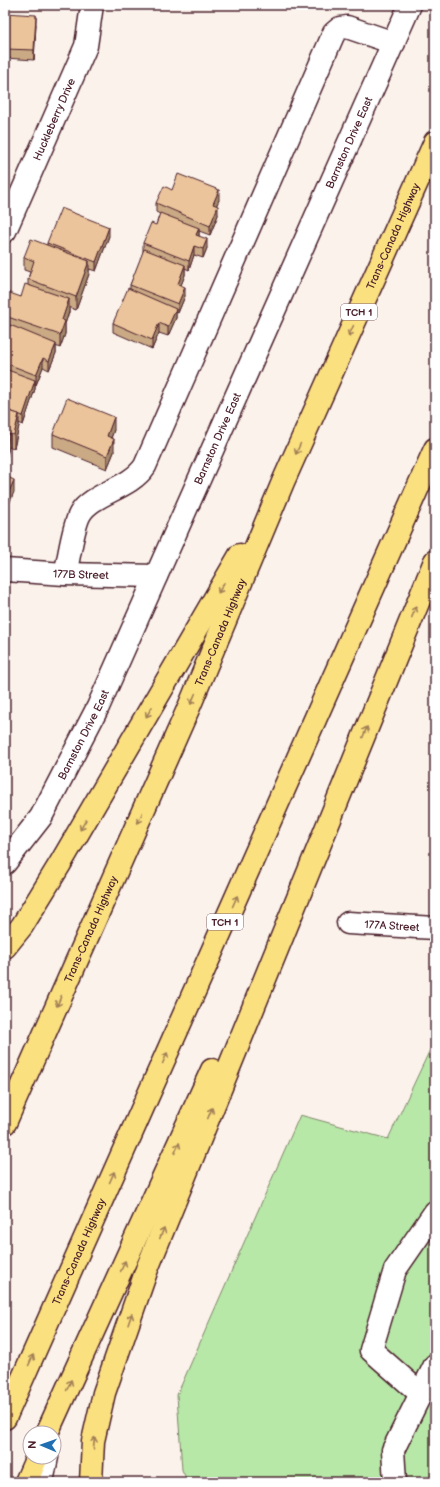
<svg xmlns="http://www.w3.org/2000/svg" width="440" height="1487" viewBox="0 0 440 1487" font-family="'Balsamiq Sans',sans-serif">
<style>
.green{fill:#b7e8a8;stroke:#80846a}
.lines{fill:none;stroke-linecap:round;stroke-linejoin:round}
.minor-casing{stroke:#4a1f2b;stroke-width:25}
.highway-casing{stroke:#4a1f2b;stroke-width:25}
.minor{stroke:#fff;stroke-width:22}
.highway{stroke:#fbe080;stroke-width:22}
.wall{fill:#caa985;stroke:#4a1f2b}
.shaded-wall{fill:#a4896c;stroke:#4a1f2b}
.building{fill:#ebc49b;stroke:#4a1f2b}
.oneway{stroke:#a28056}
.labels{text-anchor:middle;stroke-width:3.5;stroke-linejoin:round;paint-order:stroke}
.shield{fill:#fff;stroke:#80626b;stroke-width:1}
.shield-label{font-size:10px;font-weight:bold;fill:#4a1f2b}
.street-label{font-size:11px;fill:#4a1f2b;stroke:#fff}
</style>
<rect width="100%" height="100%" fill="#fbf3eb"/>
<filter id="ink" filterUnits="userSpaceOnUse"><feTurbulence type="fractalNoise" baseFrequency=".025" numOctaves="2"/><feDisplacementMap in="SourceGraphic" scale="8" xChannelSelector="R" yChannelSelector="G"/><feConvolveMatrix kernelMatrix="1 2 1 2 8 2 1 2 1" color-interpolation-filters="sRGB"/></filter>
<g filter="url(#ink)">
<path class="green" d="M435,1039V1482H188L182,1470L177,1395L300,1115L388,1139Z"/>
<g class="lines">
<defs>
<g id="minor">
<path id="s1" d="M5,231L86,46L92,5"/>
<path id="s2" d="M5,570L65,574L156,576"/>
<path d="M65,574C69,559 73,526 80,514C92,493 130,489 145,466L334,33L340,28L347,27L394,43"/>
<path id="s3" d="M5,863L41,817L98,707L410,5"/>
<path id="s4" d="M348,923L435,928"/>
<path d="M421,1394L371,1350L395,1270L435,1212"/>
<path d="M42,1482L47,1457"/>
<path d="M395,1482L393,1450L435,1365"/>
</g>
<g id="highway">
<path d="M5,947L22,926L60,864L240,555"/>
<path id="s5" d="M5,1123L189,707L283,482L435,142"/>
<path id="s6" d="M5,1418L435,449"/>
<path d="M47,1433L212,1070"/>
<path d="M26,1482L37,1457"/>
<path d="M91,1482L93,1441L104,1393L147,1269L435,561"/>
</g>
</defs>
<use href="#minor" class="minor-casing"/>
<use href="#highway" class="highway-casing"/>
<use href="#minor" class="minor"/>
<use href="#highway" class="highway"/>
</g>
<g class="wall">
<path d="M5,13L36,24L34,60L5,58Z"/>
<path d="M172,190L219,200L216,206L218,215L210,235L199,231V236L207,248L203,258L194,255L189,270L185,268V275L181,285L185,296L178,313L176,312V318L168,336L159,333L152,349L113,332V323L130,290V285L143,253V243L156,225L160,214L156,212V203Z"/>
<path d="M109,236L96,271L89,269V274L76,310L69,307V312L65,324V334L60,348L56,346V353L49,370L43,367L36,385L35,384V389L23,425L19,423V426L14,448L9,447L5,463V332L7,333L8,329L5,328V297H21L28,285V279L30,272L24,270V257L47,245V243Z"/>
<path d="M114,430L111,438L114,452L107,469L53,447V434Z"/>
<path d="M435,840V860L432,859V849Z"/>
</g>
<g class="shaded-wall">
<path d="M36,15V24L34,60V50Z"/>
<path d="M219,190V200L213,213V204Z"/>
<path d="M218,206V215L210,235V226Z"/>
<path d="M109,227V236L96,271V262Z"/>
<path d="M199,228V237L196,235Z"/>
<path d="M207,239V248L203,258V249Z"/>
<path d="M194,246V255L189,270V261Z"/>
<path d="M89,261V274L76,310V297Z"/>
<path d="M185,265V275L178,293V284Z"/>
<path d="M185,287V296L178,313V304Z"/>
<path d="M69,299V312L65,324V334L60,348V335L62,320Z"/>
<path d="M176,309V318L168,336V327Z"/>
<path d="M159,323V333L152,349V340Z"/>
<path d="M56,344V353L49,370V361Z"/>
<path d="M43,358V367L36,385V375Z"/>
<path d="M35,380V389L23,425V416Z"/>
<path d="M19,414V426L14,448V435Z"/>
<path d="M114,417V430L107,449V436Z"/>
<path d="M9,434V447L5,463V450Z"/>
<path d="M114,439V452L107,469V456Z"/>
<path d="M14,480V492L5,514V501Z"/>
</g>
<g class="building">
<path d="M5,13L36,15L34,50L5,49Z"/>
<path d="M178,174L219,190L213,204L218,206L210,226L156,203L164,186L172,190Z"/>
<path d="M61,208L109,227L96,262L47,243Z"/>
<path d="M160,213L199,228L196,235L207,239L203,249L194,246L189,261L143,243L151,223L156,225Z"/>
<path d="M31,239L89,261L76,297L28,279L34,261L24,257Z"/>
<path d="M144,249L185,265L178,284L185,287L178,304L130,285Z"/>
<path d="M25,284L69,299L62,320L65,321L60,335L5,316V297L7,292L21,297Z"/>
<path d="M128,288L176,309L168,327L159,323L152,340L113,323Z"/>
<path d="M10,325L56,344L49,361L43,358L36,375L5,363V332L7,333Z"/>
<path d="M5,369L35,380L23,416L5,409Z"/>
<path d="M67,398L114,417L107,436L114,439L107,456L53,434Z"/>
<path d="M5,410L19,414L14,435L9,434L5,450Z"/>
<path d="M5,476L14,480L5,501Z"/>
<path d="M435,840V851L432,849L434,844L433,843Z"/>
</g>
<defs><path id="oneway-shaft" d="M-6 0H5M1.5-3L5.5 0L1.5 3" fill="none" stroke-width="1.6" stroke-linecap="round" stroke-linejoin="round"/></defs>
<g class="oneway">
<use href="#oneway-shaft" transform="translate(351 331) rotate(114)"/>
<use href="#oneway-shaft" transform="translate(298 449) rotate(114)"/>
<use href="#oneway-shaft" transform="translate(221 588) rotate(120)"/>
<use href="#oneway-shaft" transform="translate(414 612) rotate(-68)"/>
<use href="#oneway-shaft" transform="translate(193 699) rotate(113)"/>
<use href="#oneway-shaft" transform="translate(149 712) rotate(120)"/>
<use href="#oneway-shaft" transform="translate(365 732) rotate(-68)"/>
<use href="#oneway-shaft" transform="translate(140 818) rotate(114)"/>
<use href="#oneway-shaft" transform="translate(83 825) rotate(120)"/>
<use href="#oneway-shaft" transform="translate(235 901) rotate(-66)"/>
<use href="#oneway-shaft" transform="translate(59 1001) rotate(114)"/>
<use href="#oneway-shaft" transform="translate(165 1058) rotate(-66)"/>
<use href="#oneway-shaft" transform="translate(210 1113) rotate(-68)"/>
<use href="#oneway-shaft" transform="translate(177 1148) rotate(-66)"/>
<use href="#oneway-shaft" transform="translate(112 1177) rotate(-66)"/>
<use href="#oneway-shaft" transform="translate(162 1233) rotate(-68)"/>
<use href="#oneway-shaft" transform="translate(123 1266) rotate(-66)"/>
<use href="#oneway-shaft" transform="translate(130 1319) rotate(-71)"/>
<use href="#oneway-shaft" transform="translate(31 1360) rotate(-66)"/>
<use href="#oneway-shaft" transform="translate(69 1385) rotate(-66)"/>
<use href="#oneway-shaft" transform="translate(94 1443) rotate(-84)"/>
</g>
</g>
<g class="labels">
<g class="shield">
<rect x="341" y="304" width="36" height="16" rx="3"/>
<rect x="207" y="914" width="36" height="16" rx="3"/>
</g>
<g class="shield-label">
<text x="359" y="316">TCH 1</text>
<text x="225" y="926">TCH 1</text>
</g>
<g class="street-label">
<text dy="4" stroke="none"><textPath href="#s1" startOffset="122">Huckleberry Drive</textPath></text>
<text dy="4" stroke="none"><textPath href="#s3" startOffset="800">Barnston Drive East</textPath></text>
<text dy="4" stroke="none"><textPath href="#s5" startOffset="968">Trans-Canada Highway</textPath></text>
<text dy="4" stroke="none"><textPath href="#s3" startOffset="476">Barnston Drive East</textPath></text>
<text dy="4" stroke="none"><textPath href="#s2" startOffset="76">177B Street</textPath></text>
<text dy="4" stroke="none"><textPath href="#s5" startOffset="536">Trans-Canada Highway</textPath></text>
<text dy="4" stroke="none"><textPath href="#s3" startOffset="151">Barnston Drive East</textPath></text>
<text dy="4" stroke="none"><textPath href="#s4" startOffset="44">177A Street</textPath></text>
<text dy="4" stroke="none"><textPath href="#s5" startOffset="212">Trans-Canada Highway</textPath></text>
<text dy="4" stroke="none"><textPath href="#s6" startOffset="182">Trans-Canada Highway</textPath></text>
</g>
</g>
<rect width="440" height="1487" fill="none" stroke="#fff" stroke-width="20"/>
<rect x="10" y="10" width="420" height="1467" fill="none" stroke="#4a1f2b" stroke-width="1.5" filter="url(#ink)"/>
<g transform="translate(42 1445) rotate(272)"><circle r="19" fill="#ffffff" stroke="#b7a5aa"/>
<path d="M0-3L7 15L0 10L-7 15Z" fill="#1f6fb2"/>
<text y="-6" font-size="11" font-weight="bold" text-anchor="middle" fill="#4a1f2b">N</text>
</g>
</svg>
